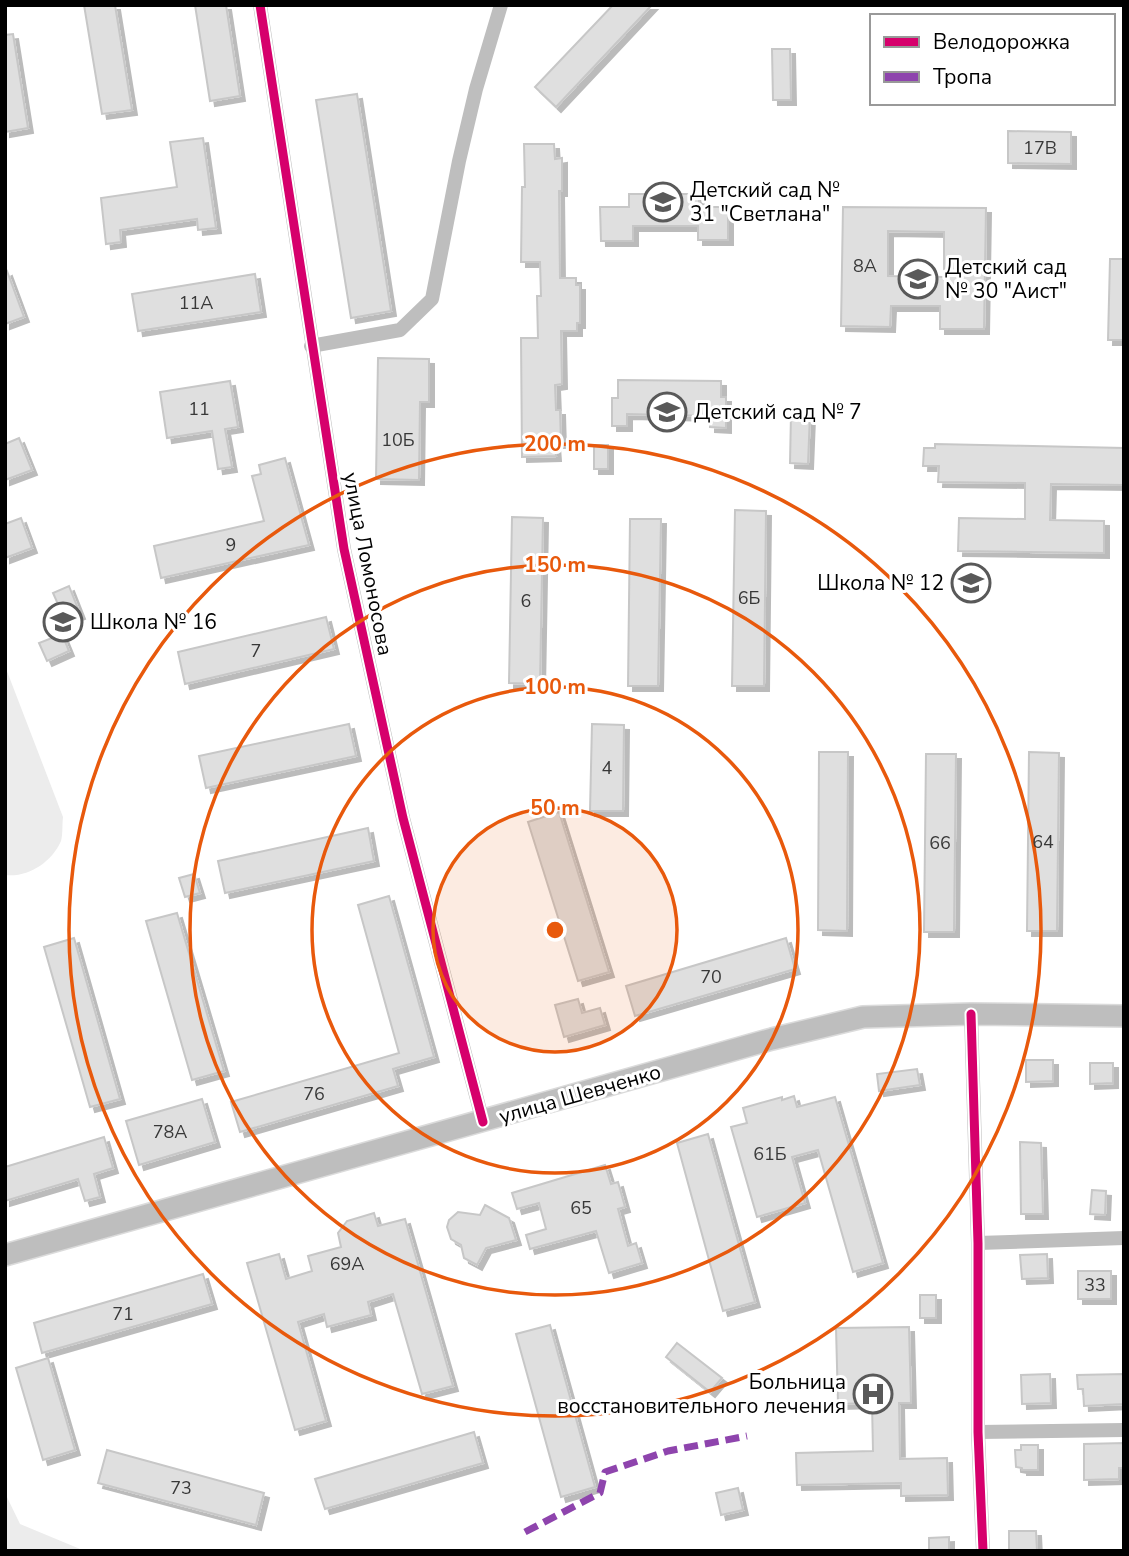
<svg xmlns="http://www.w3.org/2000/svg" width="1129" height="1556" viewBox="0 0 1129 1556" font-family="'Nunito Sans',sans-serif">
<style>
.green{fill:#ececec}
.building{fill:#dfdfdf;stroke:#c7c7c7;stroke-width:2;fill-rule:evenodd;filter:url(#shadow)}
.lines{fill:none;stroke-linecap:round;stroke-linejoin:round}
.primary-casing{stroke:#dbdbdb;stroke-width:24}
.street{stroke:#bebebe;stroke-width:14}
.primary{stroke:#bebebe;stroke-width:21}
.quiet{stroke:#8e44ad;stroke-width:7;stroke-dasharray:14 7;stroke-linecap:butt}
.cycleway-casing{stroke:#fff;stroke-width:13}
.cycleway{stroke:#d6006c;stroke-width:9}
.ring{fill:none;stroke:#e8590c;stroke-width:3.5}
.labels{text-anchor:middle;stroke-width:6;stroke-linejoin:round;paint-order:stroke}
.number-label{font-size:18px;fill:#383838}
.poi-label{font-size:21px;fill:#000;stroke:#fff;text-anchor:start}
.street-label{font-size:21px;fill:#000;stroke:#fff}
.centre{fill:#e8590c;stroke:#fff;stroke-width:3.5}
.ring-label{font-size:21px;text-anchor:middle;font-weight:bold;fill:#e8590c;stroke:#fff;stroke-width:6;stroke-linejoin:round;paint-order:stroke}
</style>
<defs>
<filter id="shadow"><feDropShadow dx="5" dy="5" stdDeviation="0" flood-color="#0004"/></filter>
</defs>
<rect width="100%" height="100%" fill="#fff"/>
<g class="green">
<path d="M5,666L63,817C62,825 63,834 61,841C52,862 28,878 5,875Z"/>
<path d="M5,1493L20,1524L85,1551H5Z"/>
</g>
<g class="building">
<path d="M84,5H115L132,110L102,114Z"/>
<path d="M195,5H226L240,96L210,101Z"/>
<path d="M613,5H652L556,107L535,87Z"/>
<path d="M13,34L28,128L5,132V35Z"/>
<path d="M772,49H790L791,100H773Z"/>
<path d="M357,94L391,311L351,318L316,100Z"/>
<path d="M1008,131L1071,132V164L1008,163Z"/>
<path d="M203,138L216,228L198,230L197,219L120,230L121,242L106,244L101,198L177,187L170,142Z"/>
<path d="M524,144H554L555,159L562,158V191H559L560,278H576V285H580V323H577V331H561L562,384L555,385L556,410H560L561,443H555L556,456L522,457L521,338H538L537,296H541L540,262H521L522,187H525Z"/>
<path d="M629,194H699V207H728V240H698V226H633V241H601L600,207H629Z"/>
<path d="M843,207L986,208L984,329H940V306H891L890,327L841,326ZM888,231L944,232V277L888,276Z"/>
<path d="M1110,259H1124V340H1108Z"/>
<path d="M7,271L24,317L5,324V272Z"/>
<path d="M255,274L261,312L138,331L132,294Z"/>
<path d="M378,358L429,359V402H420L419,480L376,479Z"/>
<path d="M618,380L721,381V397H726V428L710,427V416L627,414V426H612V398H618Z"/>
<path d="M230,381L238,427L225,429L232,467L218,469L212,431L167,438L160,392Z"/>
<path d="M791,414H810L808,464L790,463Z"/>
<path d="M19,438L32,470L5,480V444Z"/>
<path d="M935,444L1124,448V485L1051,484L1050,520L1104,521V553L958,551L959,518L1025,519V483L938,482L939,466H923L924,448H935Z"/>
<rect x="594" y="445" width="14" height="24"/>
<path d="M285,458L309,545L161,578L154,546L264,521L252,476L261,474L259,465Z"/>
<path d="M735,510L766,511L764,686H732Z"/>
<path d="M512,517L543,518L540,684L509,683Z"/>
<path d="M21,518L32,548L5,558V524Z"/>
<path d="M630,519H661L658,686H628Z"/>
<path d="M69,586L80,614L65,620L53,593Z"/>
<path d="M326,617L334,649L185,684L178,652Z"/>
<path d="M62,634L69,651L47,661L39,643Z"/>
<path d="M349,724L356,756L206,788L199,756Z"/>
<path d="M592,724L624,725L623,811H590Z"/>
<path d="M819,752H848L847,931L818,930Z"/>
<path d="M1029,752L1059,753L1057,931H1027Z"/>
<path d="M926,754H956L954,932H924Z"/>
<path d="M559,812L609,972L578,981L528,822Z"/>
<path d="M368,828L374,861L225,893L218,861Z"/>
<path d="M194,874L200,893L185,897L179,878Z"/>
<path d="M389,896L434,1057L393,1069L398,1086L240,1132L231,1102L399,1053L358,905Z"/>
<path d="M177,913L224,1071L192,1080L146,921Z"/>
<path d="M74,938L120,1099L90,1107L44,947Z"/>
<path d="M786,938L795,969L635,1016L626,986Z"/>
<path d="M578,999L582,1013L600,1008L605,1025L564,1037L555,1005Z"/>
<path d="M1026,1060H1053V1081L1026,1082Z"/>
<path d="M1090,1063H1113V1083L1090,1084Z"/>
<path d="M917,1069L920,1085L879,1091L877,1074Z"/>
<path d="M794,1096L797,1107L835,1097L883,1263L853,1272L818,1150L792,1157L805,1203L757,1217L731,1127L747,1123L743,1108L782,1097V1100Z"/>
<path d="M202,1099L215,1142L139,1165L126,1121Z"/>
<path d="M708,1134L755,1302L723,1311L677,1143Z"/>
<path d="M104,1137L113,1168L94,1174L100,1197L85,1201L78,1179L5,1201V1167Z"/>
<path d="M1020,1142L1041,1143L1043,1214H1021Z"/>
<path d="M605,1165L611,1184L618,1182L625,1207L618,1209L628,1246L636,1243L642,1263L609,1273L596,1231L530,1249L526,1235L546,1229L539,1203L517,1209L512,1193Z"/>
<path d="M1092,1190L1106,1191L1105,1215L1090,1214Z"/>
<path d="M485,1205L509,1218L516,1240L486,1248L477,1265L464,1258L461,1245L451,1239L447,1227L449,1220L458,1212L480,1215Z"/>
<path d="M374,1213L378,1226L405,1219L453,1386L422,1394L393,1294L368,1302L371,1315L327,1327L324,1314L298,1322L326,1421L295,1430L247,1263L279,1254L286,1279L312,1271L308,1256L341,1247L338,1233L347,1221Z"/>
<path d="M1047,1254L1048,1278L1022,1279L1020,1255Z"/>
<rect x="1078" y="1271" width="33" height="28"/>
<path d="M203,1274L212,1304L42,1353L34,1323Z"/>
<rect x="920" y="1295" width="16" height="23"/>
<path d="M550,1325L595,1487L561,1497L516,1334Z"/>
<path d="M909,1327L911,1403H899L900,1459L947,1458L948,1495L901,1496V1483L797,1485L796,1453L873,1451L872,1403L838,1404L836,1328Z"/>
<path d="M677,1343L722,1378L710,1392L666,1357Z"/>
<path d="M48,1358L75,1450L43,1460L16,1368Z"/>
<path d="M1050,1374L1051,1403L1022,1404L1021,1375Z"/>
<path d="M1124,1374V1404L1084,1406L1083,1389H1078L1077,1375Z"/>
<path d="M474,1432L483,1463L325,1509L315,1479Z"/>
<path d="M1124,1443V1468H1119V1479L1084,1480V1444Z"/>
<path d="M1021,1445H1038V1470H1022V1468L1016,1467L1015,1450H1021Z"/>
<path d="M107,1450L264,1493L256,1525L98,1483Z"/>
<path d="M738,1488L743,1510L721,1515L716,1493Z"/>
<path d="M1009,1531H1036L1037,1551H1009Z"/>
<path d="M949,1537V1551H929V1538Z"/>
</g>
<g class="lines">
<defs>
<path id="primary" d="M5,1255L772,1039L863,1017L971,1014L1124,1016"/>
</defs>
<use href="#primary" class="primary-casing"/>
<g class="street">
<path d="M260,5L344,549L403,818L483,1122"/>
<path d="M311,346L400,330L432,299L459,161L476,89L501,5"/>
<path d="M971,1014L978,1243V1432L983,1551"/>
<path d="M978,1243L1124,1238"/>
<path d="M978,1432L1124,1430"/>
</g>
<use href="#primary" class="primary"/>
<path class="quiet" d="M525,1532L600,1493L605,1472L668,1451L747,1436"/>
<defs>
<g id="cycleway">
<path d="M260,5L344,549L403,818L483,1122"/>
<path d="M971,1014L978,1243V1432L983,1551"/>
</g>
</defs>
<use href="#cycleway" class="cycleway-casing"/>
<use href="#cycleway" class="cycleway"/>
</g>
<circle cx="555" cy="930" r="122" fill="#e8590c" fill-opacity=".12"/>
<g class="ring">
<circle cx="555" cy="930" r="122"/>
<circle cx="555" cy="930" r="243"/>
<circle cx="555" cy="930" r="365"/>
<circle cx="555" cy="930" r="486"/>
</g>
<defs>
<symbol id="school-ring" viewBox="-11 -11 22 22"><circle r="9.5" fill="#fff" stroke="#595959" stroke-width="1.5"/><path d="M0-5L7-2L0 1L-7-2ZM-4 1L0 2.5L4 1V4Q0 6-4 4Z" fill="#595959"/></symbol>
<symbol id="hospital-ring" viewBox="-11 -11 22 22"><circle r="9.5" fill="#fff" stroke="#595959" stroke-width="1.5"/><path d="M-5-5h3v3.5h4V-5h3V5h-3V1.5h-4V5h-3Z" fill="#595959"/></symbol>
</defs>
<g fill-rule="evenodd">
<use href="#school-ring" x="641" y="180" width="44" height="44"/>
<use href="#school-ring" x="896" y="257" width="44" height="44"/>
<use href="#school-ring" x="645" y="390" width="44" height="44"/>
<use href="#school-ring" x="949" y="561" width="44" height="44"/>
<use href="#school-ring" x="41" y="600" width="44" height="44"/>
<use href="#hospital-ring" x="851" y="1372" width="44" height="44"/>
</g>
<g class="labels">
<g class="number-label">
<text x="1040" y="154">17В</text>
<text x="865" y="272">8А</text>
<text x="196" y="309">11А</text>
<text x="199" y="415">11</text>
<text x="398" y="446">10Б</text>
<text x="231" y="551">9</text>
<text x="749" y="604">6Б</text>
<text x="526" y="607">6</text>
<text x="256" y="657">7</text>
<text x="607" y="774">4</text>
<text x="1043" y="848">64</text>
<text x="940" y="849">66</text>
<text x="711" y="983">70</text>
<text x="314" y="1100">76</text>
<text x="170" y="1138">78А</text>
<text x="770" y="1160">61Б</text>
<text x="581" y="1214">65</text>
<text x="347" y="1270">69А</text>
<text x="1095" y="1291">33</text>
<text x="123" y="1320">71</text>
<text x="181" y="1494">73</text>
</g>
<g class="poi-label">
<text x="690" y="197">Детский сад №<tspan x="690" dy="24">31 "Светлана"</tspan></text>
<text x="945" y="274">Детский сад<tspan x="945" dy="24">№ 30 "Аист"</tspan></text>
<text x="694" y="419">Детский сад № 7</text>
<text x="944" y="590" text-anchor="end">Школа № 12</text>
<text x="90" y="629">Школа № 16</text>
<text x="846" y="1389" text-anchor="end">Больница<tspan x="846" dy="24">восстановительного лечения</tspan></text>
</g>
<g class="street-label">
<text transform="translate(368 564) rotate(79)" y="7">улица Ломоносова</text>
<text transform="translate(580 1094) rotate(-16)" y="7">улица Шевченко</text>
</g>
</g>
<circle cx="555" cy="930" r="10" class="centre"/>
<g class="ring-label">
<text x="555" y="451">200 m</text>
<text x="555" y="572">150 m</text>
<text x="555" y="694">100 m</text>
<text x="555" y="815">50 m</text>
</g>
<rect width="1129" height="1556" fill="none" stroke="#000000" stroke-width="14"/>
<rect x="870" y="14" width="245" height="91" fill="#ffffff" stroke="#999999" stroke-width="2"/>
<rect x="884" y="37" width="35" height="10" fill="#d6006c" stroke="#999999" stroke-width="2"/>
<text x="933" y="49" font-size="21" fill="#000000">Велодорожка</text>
<rect x="884" y="72" width="35" height="10" fill="#8e44ad" stroke="#999999" stroke-width="2"/>
<text x="933" y="84" font-size="21" fill="#000000">Тропа</text>
</svg>
